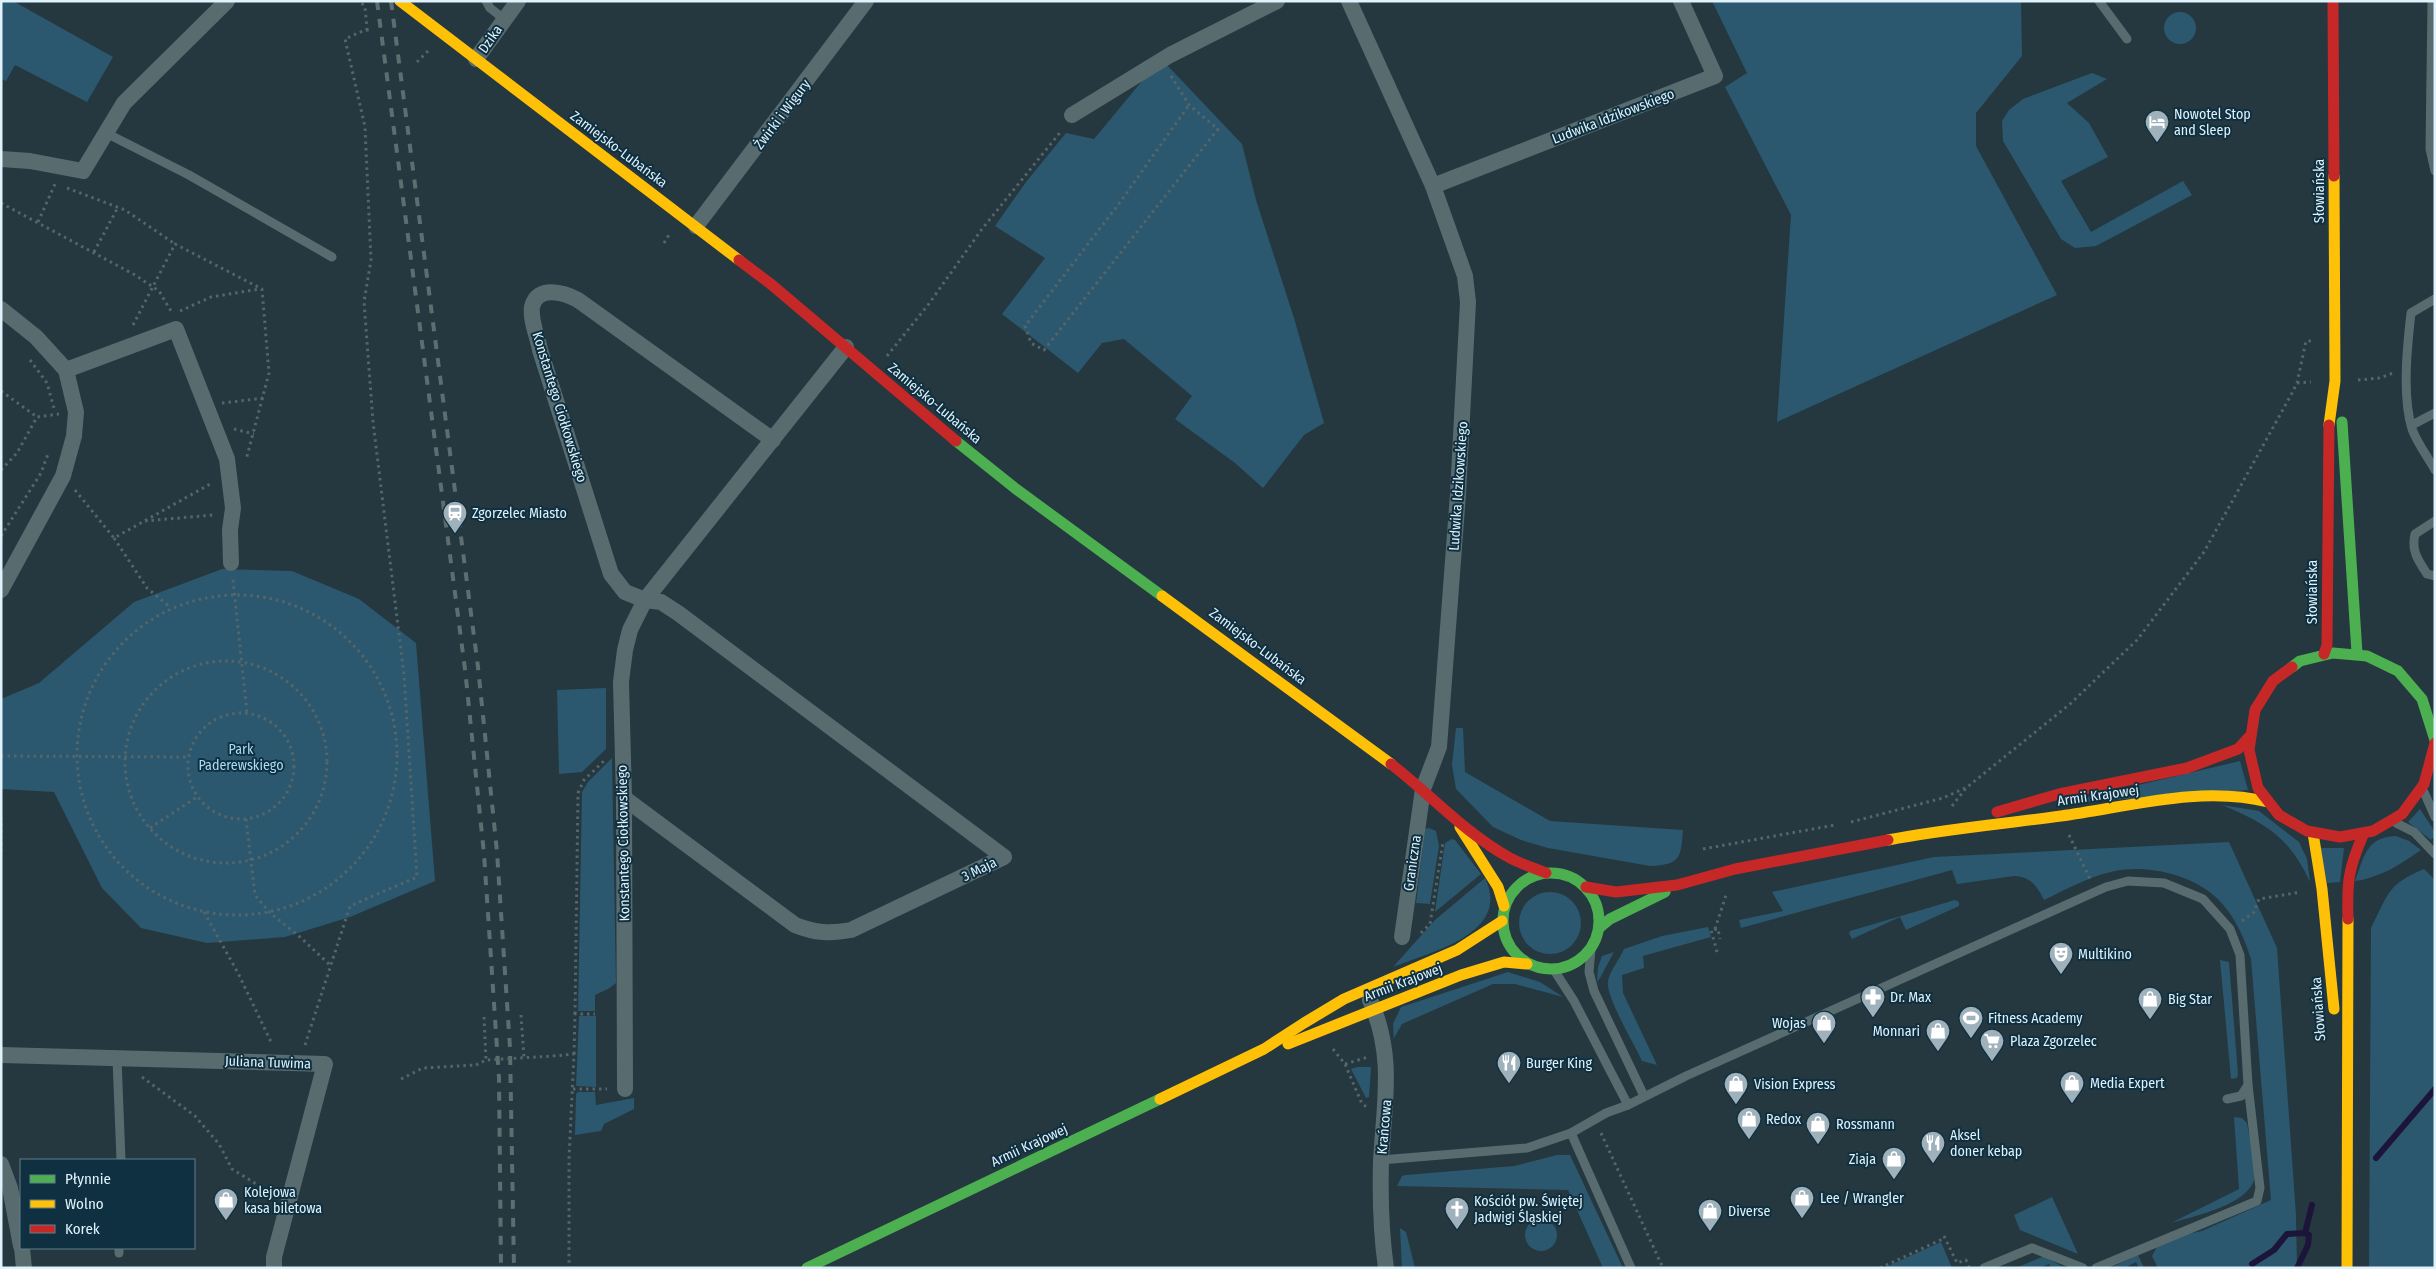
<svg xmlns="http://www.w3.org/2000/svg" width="2436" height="1269" viewBox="0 0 2436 1269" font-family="'Fira Sans Condensed',sans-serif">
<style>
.green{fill:#2b586e}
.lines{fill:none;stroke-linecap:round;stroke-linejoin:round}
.stream{stroke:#1c1439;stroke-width:6}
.path{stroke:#55666a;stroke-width:3;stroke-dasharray:2.5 4;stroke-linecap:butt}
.lane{stroke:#586b6e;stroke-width:9}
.street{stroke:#586b6e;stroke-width:16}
.fast{stroke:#4caf50;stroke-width:11}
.slow{stroke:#ffc107;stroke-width:11}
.jam{stroke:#c62828;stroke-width:11}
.rail{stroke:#5e6d70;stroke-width:4;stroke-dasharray:9 9;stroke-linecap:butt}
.path-bridge{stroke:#55666a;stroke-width:3;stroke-dasharray:2.5 4;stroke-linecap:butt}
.labels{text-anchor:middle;stroke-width:4;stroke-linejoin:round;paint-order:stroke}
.street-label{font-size:14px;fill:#e0f2fc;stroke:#0f3040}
.poi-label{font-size:14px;fill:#e0f2fc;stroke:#0f3040;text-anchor:start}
.park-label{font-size:14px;fill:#abdbf5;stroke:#0f3040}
</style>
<rect width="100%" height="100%" fill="#25373f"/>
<g class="green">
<path d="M1,1H13L113,57L87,102L15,65L6,81L1,79Z"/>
<path d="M1712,1H2021L2022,56L1976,113V146L2057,295L1777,422L1791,215L1725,87L1747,73Z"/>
<circle cx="2180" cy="28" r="16"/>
<path d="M1166,64L1242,144L1256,200L1294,318L1324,423L1304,435L1263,488L1235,463L1175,419L1192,396L1124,339L1102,343L1078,373L1002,314L1045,258L995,226L1026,182L1066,133L1094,139L1147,75Z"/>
<path d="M2092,73L2107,79L2067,103L2089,123L2108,157L2061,181L2091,232L2183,181L2192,195L2096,246L2075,248L2061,239L2003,141L2002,121L2009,110L2023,99Z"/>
<path d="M222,569L292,571L359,599L416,643L435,881L350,917L285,937L207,943L141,928L102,888L54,792L1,789V699L39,683L134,602Z"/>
<path d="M606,688V749L582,772L559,774L557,690Z"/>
<path d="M1456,728H1463L1465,772L1550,821L1683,830C1681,857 1681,865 1650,866L1548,848L1521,840L1493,827L1456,789L1452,765Z"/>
<path d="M612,758L616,983L608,989L595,995V1011H578L582,792L588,782Z"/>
<path d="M2240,761L2248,790L2058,804Z"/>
<path d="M2222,805L2259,811L2299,842L2307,859L2310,882C2290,838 2266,823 2222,805Z"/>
<path d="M2420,809L2435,832V836L2431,840L2408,822Z"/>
<path d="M1429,828L1436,831L1439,846L1430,904L1416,903L1425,829Z"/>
<path d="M2396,836L2409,841L2421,850C2401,864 2380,878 2355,881C2364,857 2366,837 2396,836Z"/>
<path d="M1452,839L1455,840L1481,874L1435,912L1445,843Z"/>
<path d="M2229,842L2277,948L2296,1215L2297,1268H2158L2152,1256L2158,1245L2179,1236L2202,1231L2271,1200L2251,959C2244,936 2232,910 2212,894C2186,873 2143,864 2111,872C2088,877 2065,890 2044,900C2037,886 2031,877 2014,876L1957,884L1952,870L1741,928L1739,920L1783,911L1772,892L1934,857Z"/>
<path d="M2320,848H2344L2340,882L2327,883Z"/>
<path d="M2424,869L2435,880V1268H2369L2371,928C2388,895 2387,884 2424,869Z"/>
<path d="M1485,878C1512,934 1430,952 1393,967L1435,920Z"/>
<circle cx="1550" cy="923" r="31"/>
<path d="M1955,900L1959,902V906L1906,930L1900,917L1852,939L1849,933L1850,931Z"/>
<path d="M1708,927L1711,937L1643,956L1644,968L1622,975L1623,993L1657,1065L1642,1061C1635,1045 1605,996 1608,981C1610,970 1620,959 1624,949L1662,936Z"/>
<path d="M1614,952L1600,978L1597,982L1598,967L1602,956Z"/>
<path d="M2220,960L2229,962L2238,1074L2237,1078L2231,1079Z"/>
<path d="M1508,972L1540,982L1563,997L1515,984H1493L1402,1024L1394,1038V1043L1393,1024L1401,1007Z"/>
<path d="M579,1016H596V1087L576,1086Z"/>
<path d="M1357,1067H1371L1369,1097L1366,1098L1351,1069Z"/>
<path d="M578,1092H595L596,1105L634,1098V1109L604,1124L601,1131L575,1135L576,1094Z"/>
<path d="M2234,1117L2242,1118L2247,1123C2249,1139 2257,1160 2255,1176C2251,1205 2194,1216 2171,1223L2239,1189Z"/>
<path d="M1557,1155H1570L1623,1268H1603L1568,1190L1397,1186L1402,1176L1406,1175L1514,1166Z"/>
<path d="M2052,1197L2078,1254L2020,1230L2014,1215Z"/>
<circle cx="1541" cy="1235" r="16"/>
<path d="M1400,1228L1406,1232L1415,1268H1402Z"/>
<path d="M1941,1242L1952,1268H1884Z"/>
<path d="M2138,1255L2144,1268H2139L2136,1262L2124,1268H2110Z"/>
<path d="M2044,1256L2065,1268H2051L2049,1264L2040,1268H2016Z"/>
</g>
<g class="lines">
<g class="stream">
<path d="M2376,1158L2435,1089"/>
<path d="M2252,1264L2274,1250L2287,1234L2305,1233"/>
<path d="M2297,1268L2308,1245L2309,1235L2305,1233L2312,1205"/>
</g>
<g class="path">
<path d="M367,29L368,35"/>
<path d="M417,62L429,50"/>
<path d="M1171,76L1189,105L1218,129L1044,350L1031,343L1025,326L1118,205L1189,105"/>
<path d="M67,188L125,210L175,244"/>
<path d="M1,203L135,275L159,291L171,311"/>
<path d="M38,222L55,184"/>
<path d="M664,243L670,233"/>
<path d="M94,252L118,207"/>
<path d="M180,311L211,297L260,289"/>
<path d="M133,325L175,244L262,289L269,373L246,460"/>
<path d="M887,356L928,305L982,229L1062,130"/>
<path d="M30,360L47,383L55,412"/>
<path d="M2358,380L2380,378L2393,373"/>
<path d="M2297,383L2311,382"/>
<path d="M1,391L37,417"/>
<path d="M222,403L264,398"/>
<path d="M234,429L254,434"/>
<path d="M1,470L17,453L37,417L59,414"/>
<path d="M75,490L114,538L212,483"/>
<path d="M145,521L213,515"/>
<path d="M1,536L41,473L48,454"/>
<path d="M114,538L147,588L171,608"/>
<path d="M233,580L247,713"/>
<circle cx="237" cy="755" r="160"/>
<circle cx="226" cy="762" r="101"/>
<circle cx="241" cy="766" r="53"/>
<path d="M1,756L188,757"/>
<path d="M1952,806L1966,788L2070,704L2137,640L2204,552L2291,395L2297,383L2306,341H2314"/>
<path d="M1,817V853"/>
<path d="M246,819L255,895L269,912L300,937L330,965"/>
<path d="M1851,822L1943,798L1965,788"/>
<path d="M150,828L197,797"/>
<path d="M2069,835L2090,879"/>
<path d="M1703,849L1835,825"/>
<path d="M204,912L238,973L272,1044"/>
<path d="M2242,921L2254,912L2259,899L2301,892"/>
<path d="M1715,929L1726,895"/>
<path d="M1421,933L1430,924L1443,842"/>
<path d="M1717,952L1711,930L1718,929L1720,939"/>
<path d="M575,1014L578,793L584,780L605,760"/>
<path d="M521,1015L524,1058"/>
<path d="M484,1017L486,1060"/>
<path d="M305,1045L350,906L417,877L404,675L373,422L364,302L371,260L365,127L345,39L367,29L365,7L360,1"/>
<path d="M1333,1049L1345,1064L1362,1104L1367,1107"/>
<path d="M574,1054L575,1014H595"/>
<path d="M553,1056L574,1054L569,1158V1268"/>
<path d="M1345,1064L1368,1057"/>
<path d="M142,1077L195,1116L219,1144L232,1169L266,1190L271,1197"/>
<path d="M401,1079L423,1068L476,1065"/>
<path d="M573,1089H607"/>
<path d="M1601,1133L1663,1268"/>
<path d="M1944,1236L1957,1263L1966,1260L1969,1267"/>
<path d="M1880,1268L1945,1238"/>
</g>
<g class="lane">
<path d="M486,1L490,8L504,19"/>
<path d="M2099,1L2127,39"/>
<path d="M2432,1L2430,149L2435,171"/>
<path d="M106,133L189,175L332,257"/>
<path d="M2435,299L2411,313C2407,348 2402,396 2412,429C2417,443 2428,457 2435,470"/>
<path d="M2412,425L2435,413"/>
<path d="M2435,521L2415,534C2411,551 2418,560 2427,574L2435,576"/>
<path d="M2424,792L2435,817"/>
<path d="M2396,823L2414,832L2435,854"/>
<path d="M1591,949L1589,972L1594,991L1644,1096"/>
<path d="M1554,970L1574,1001L1628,1105"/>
<path d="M117,1059L121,1160"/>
<path d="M1571,1133L1631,1268"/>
<path d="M1381,1160L1527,1148L1571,1133L1606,1113L1628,1105L1686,1076L2106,887L2128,881L2164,883L2203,899L2230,929L2240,955L2248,1085L2241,1096L2227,1099"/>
<path d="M119,1253V1248"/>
<path d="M1984,1268L2032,1248L2083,1268"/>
<path d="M2096,1268L2257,1201L2260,1188L2248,1085"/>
</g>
<g class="street">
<path d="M1349,1L1433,186L1465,276L1468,302L1458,494L1439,747L1423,789L1402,937"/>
<path d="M476,59L518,1"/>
<path d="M1072,115L1170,55L1277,1"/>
<path d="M1,159L30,161L83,171L124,103L227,1"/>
<path d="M1433,186L1715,76L1681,1"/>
<path d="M696,226L866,1"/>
<path d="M1,309L36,337L66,370L76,412L74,436L63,476L1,590"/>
<path d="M66,370L176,329L227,459L233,508L230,530L231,563"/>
<path d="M624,798L795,925C815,933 830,934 851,930L1004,857L678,613L661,602L645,600L625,592L611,574L540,350C538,338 530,320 532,307C537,284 565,293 578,300L773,440"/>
<path d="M1370,1000C1395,1056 1384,1104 1381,1161C1380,1197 1381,1233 1386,1268"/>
<path d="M1,1055L325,1064L274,1257V1268"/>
<path d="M625,1089L624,798L621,682L625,650L630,630L645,600L846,347"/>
<path d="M1,1164L10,1188L21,1246"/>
<path d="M22,1248L24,1268"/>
</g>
<g class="fast">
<path d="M2342,422L2357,653"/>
<path d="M956,441L1016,489L1162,596"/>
<path d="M2292,667L2300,661L2333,653L2367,656L2398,671L2422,699L2435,740"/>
<circle cx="1551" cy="921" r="48"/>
<path d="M1599,928L1610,919L1665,892"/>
<path d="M807,1268L1160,1099"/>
</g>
<g class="slow">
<path d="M400,1L739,260"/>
<path d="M2329,425L2335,381L2334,176"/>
<path d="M1162,596L1391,764"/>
<path d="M1460,827L1498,887L1504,906"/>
<path d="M2313,833L2322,889L2334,1009"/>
<path d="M1888,840C1945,829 2003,824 2061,816C2128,807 2201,785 2268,802"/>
<path d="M1288,1044L1461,975L1504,962L1527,964"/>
<path d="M1160,1099L1264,1049L1304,1023L1344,999L1457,950L1502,921"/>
<path d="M2347,1268L2348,919"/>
</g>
<g class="jam">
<path d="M2333,1L2334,176"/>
<path d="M739,260L772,285L956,441"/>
<path d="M2324,654L2327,645L2329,425"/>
<path d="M2292,667L2273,681L2255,710L2249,750L2258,788L2279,815L2307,831L2340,837L2373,831L2402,814L2424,784L2435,743"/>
<path d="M1391,764C1431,795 1466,834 1510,858C1521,864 1534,868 1546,873"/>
<path d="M1997,812L2059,794L2187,768L2238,749L2249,737"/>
<path d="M1586,887L1616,892L1677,885L1735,869L1888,840"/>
<path d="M2348,919C2347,881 2348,870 2363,835"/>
</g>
<g class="rail">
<path d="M377,1L465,669L484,854L499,1078L501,1268"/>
<path d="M391,1L478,667L497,852L510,1048L514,1268"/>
</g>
<path class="path-bridge" d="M476,1065L486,1060L553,1056"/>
</g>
<defs>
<symbol id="hotel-pin" viewBox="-11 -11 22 30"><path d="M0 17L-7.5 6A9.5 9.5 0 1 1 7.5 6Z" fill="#9fb1ba" stroke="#0f3040"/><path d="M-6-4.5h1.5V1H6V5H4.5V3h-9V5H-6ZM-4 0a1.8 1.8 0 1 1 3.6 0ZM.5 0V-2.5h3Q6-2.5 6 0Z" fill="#fff"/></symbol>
<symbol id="station-pin" viewBox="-11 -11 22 30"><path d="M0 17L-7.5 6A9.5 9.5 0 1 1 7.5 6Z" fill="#9fb1ba" stroke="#0f3040"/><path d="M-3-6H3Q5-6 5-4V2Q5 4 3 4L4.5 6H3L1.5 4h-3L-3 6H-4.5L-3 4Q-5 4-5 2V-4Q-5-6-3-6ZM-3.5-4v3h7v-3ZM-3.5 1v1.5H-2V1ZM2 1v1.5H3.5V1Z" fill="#fff"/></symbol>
<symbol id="theatre-pin" viewBox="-11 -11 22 30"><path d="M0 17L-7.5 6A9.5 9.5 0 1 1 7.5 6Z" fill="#9fb1ba" stroke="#0f3040"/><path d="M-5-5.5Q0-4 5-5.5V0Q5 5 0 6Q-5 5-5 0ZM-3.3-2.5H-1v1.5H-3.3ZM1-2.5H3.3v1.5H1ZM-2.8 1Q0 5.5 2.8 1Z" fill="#fff"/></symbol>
<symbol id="pharmacy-pin" viewBox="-11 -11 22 30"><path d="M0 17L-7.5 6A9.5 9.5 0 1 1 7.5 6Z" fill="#9fb1ba" stroke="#0f3040"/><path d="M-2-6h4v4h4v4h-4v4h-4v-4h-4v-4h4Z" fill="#fff"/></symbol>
<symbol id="shop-pin" viewBox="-11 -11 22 30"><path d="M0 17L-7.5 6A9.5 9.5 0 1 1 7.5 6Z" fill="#9fb1ba" stroke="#0f3040"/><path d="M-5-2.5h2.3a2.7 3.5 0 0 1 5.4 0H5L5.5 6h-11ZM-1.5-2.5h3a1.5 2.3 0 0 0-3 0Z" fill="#fff"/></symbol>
<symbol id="stadium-pin" viewBox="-11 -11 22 30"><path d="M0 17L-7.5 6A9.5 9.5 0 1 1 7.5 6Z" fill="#9fb1ba" stroke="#0f3040"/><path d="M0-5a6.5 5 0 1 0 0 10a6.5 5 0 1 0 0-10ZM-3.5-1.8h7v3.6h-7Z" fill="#fff"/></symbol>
<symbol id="supermarket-pin" viewBox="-11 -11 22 30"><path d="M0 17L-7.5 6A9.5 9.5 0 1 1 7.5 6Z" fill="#9fb1ba" stroke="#0f3040"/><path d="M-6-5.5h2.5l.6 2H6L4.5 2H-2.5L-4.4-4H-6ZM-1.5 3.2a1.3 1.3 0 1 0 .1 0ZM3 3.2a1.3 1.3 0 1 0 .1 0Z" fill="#fff"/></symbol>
<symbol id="restaurant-pin" viewBox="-11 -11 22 30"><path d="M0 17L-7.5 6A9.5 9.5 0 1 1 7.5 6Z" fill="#9fb1ba" stroke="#0f3040"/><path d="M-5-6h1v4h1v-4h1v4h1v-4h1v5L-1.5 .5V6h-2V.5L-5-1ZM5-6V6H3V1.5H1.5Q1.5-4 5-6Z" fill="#fff"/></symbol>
<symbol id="church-pin" viewBox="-11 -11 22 30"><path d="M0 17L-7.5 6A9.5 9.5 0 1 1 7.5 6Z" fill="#9fb1ba" stroke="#0f3040"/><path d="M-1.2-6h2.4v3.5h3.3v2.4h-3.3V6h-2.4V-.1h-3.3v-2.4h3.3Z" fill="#fff"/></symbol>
</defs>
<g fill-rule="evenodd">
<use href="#hotel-pin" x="2143" y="108" width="28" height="38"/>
<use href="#station-pin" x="441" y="499" width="28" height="38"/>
<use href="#theatre-pin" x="2047" y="940" width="28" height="38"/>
<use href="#pharmacy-pin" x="1859" y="983" width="28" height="38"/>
<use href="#shop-pin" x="2136" y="985" width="28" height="38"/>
<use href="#stadium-pin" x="1957" y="1004" width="28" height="38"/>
<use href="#shop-pin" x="1810" y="1009" width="28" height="38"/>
<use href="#shop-pin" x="1924" y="1017" width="28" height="38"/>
<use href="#supermarket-pin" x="1978" y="1027" width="28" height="38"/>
<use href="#restaurant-pin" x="1495" y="1049" width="28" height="38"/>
<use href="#shop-pin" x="2058" y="1069" width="28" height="38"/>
<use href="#shop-pin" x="1722" y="1070" width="28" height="38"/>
<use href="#shop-pin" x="1735" y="1105" width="28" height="38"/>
<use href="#shop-pin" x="1804" y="1110" width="28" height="38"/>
<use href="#restaurant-pin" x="1919" y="1129" width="28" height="38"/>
<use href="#shop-pin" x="1880" y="1145" width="28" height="38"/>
<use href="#shop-pin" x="1788" y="1184" width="28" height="38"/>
<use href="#shop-pin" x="212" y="1186" width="28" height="38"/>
<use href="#church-pin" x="1443" y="1195" width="28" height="38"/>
<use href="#shop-pin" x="1696" y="1197" width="28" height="38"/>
</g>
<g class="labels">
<g class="street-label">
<text transform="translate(490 39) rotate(-55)" y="5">Dzika</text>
<text transform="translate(782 114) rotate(-53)" y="5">Żwirki i Wigury</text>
<text transform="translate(1613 116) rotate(-21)" y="5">Ludwika Idzikowskiego</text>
<text transform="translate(619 149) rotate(37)" y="5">Zamiejsko-Lubańska</text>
<text transform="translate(2319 191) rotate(-90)" y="5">Słowiańska</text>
<text transform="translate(935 403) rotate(40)" y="5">Zamiejsko-Lubańska</text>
<text transform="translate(560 407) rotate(73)" y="5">Konstantego Ciołkowskiego</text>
<text transform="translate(1458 486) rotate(-86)" y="5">Ludwika Idzikowskiego</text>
<text transform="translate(2312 592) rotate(-90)" y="5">Słowiańska</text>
<text transform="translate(1258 646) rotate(37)" y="5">Zamiejsko-Lubańska</text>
<text transform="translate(2098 795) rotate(-8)" y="5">Armii Krajowej</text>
<text transform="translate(623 843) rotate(-91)" y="5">Konstantego Ciołkowskiego</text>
<text transform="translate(1412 863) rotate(-82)" y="5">Graniczna</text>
<text transform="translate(979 869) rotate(-26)" y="5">3 Maja</text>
<text transform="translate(1403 982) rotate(-21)" y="5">Armii Krajowej</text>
<text transform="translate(2318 1009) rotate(-94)" y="5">Słowiańska</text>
<text transform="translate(268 1062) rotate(2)" y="5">Juliana Tuwima</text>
<text transform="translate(1384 1127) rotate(-85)" y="5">Krańcowa</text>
<text transform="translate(1029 1145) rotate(-25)" y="5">Armii Krajowej</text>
</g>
<g class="poi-label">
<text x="2174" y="119">Nowotel Stop<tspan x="2174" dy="16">and Sleep</tspan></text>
<text x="472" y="518">Zgorzelec Miasto</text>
<text x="2078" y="959">Multikino</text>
<text x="1890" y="1002">Dr. Max</text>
<text x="2168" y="1004">Big Star</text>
<text x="1988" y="1023">Fitness Academy</text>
<text x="1806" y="1028" text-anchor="end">Wojas</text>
<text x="1920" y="1036" text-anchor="end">Monnari</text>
<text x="2010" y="1046">Plaza Zgorzelec</text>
<text x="1526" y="1068">Burger King</text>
<text x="2090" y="1088">Media Expert</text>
<text x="1754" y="1089">Vision Express</text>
<text x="1766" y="1124">Redox</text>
<text x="1836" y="1129">Rossmann</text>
<text x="1950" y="1140">Aksel<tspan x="1950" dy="16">doner kebap</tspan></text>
<text x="1876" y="1164" text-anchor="end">Ziaja</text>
<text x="244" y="1197">Kolejowa<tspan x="244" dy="16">kasa biletowa</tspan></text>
<text x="1820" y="1203">Lee / Wrangler</text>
<text x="1474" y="1206">Kościół pw. Świętej<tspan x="1474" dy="16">Jadwigi Śląskiej</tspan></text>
<text x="1728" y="1216">Diverse</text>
</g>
<g class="park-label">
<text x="241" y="754">Park<tspan x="241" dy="16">Paderewskiego</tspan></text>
</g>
</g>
<rect width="2436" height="1269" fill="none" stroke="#e0f2fc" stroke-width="5"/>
<rect x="20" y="1159" width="175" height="90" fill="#0f3040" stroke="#637e8b"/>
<rect x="30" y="1175" width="25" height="8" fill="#4caf50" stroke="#637e8b"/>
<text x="65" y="1184" font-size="15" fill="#e0f2fc">Płynnie</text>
<rect x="30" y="1200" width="25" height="8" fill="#ffc107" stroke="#637e8b"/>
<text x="65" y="1209" font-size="15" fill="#e0f2fc">Wolno</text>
<rect x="30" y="1225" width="25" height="8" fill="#c62828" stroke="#637e8b"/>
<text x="65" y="1234" font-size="15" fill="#e0f2fc">Korek</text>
</svg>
